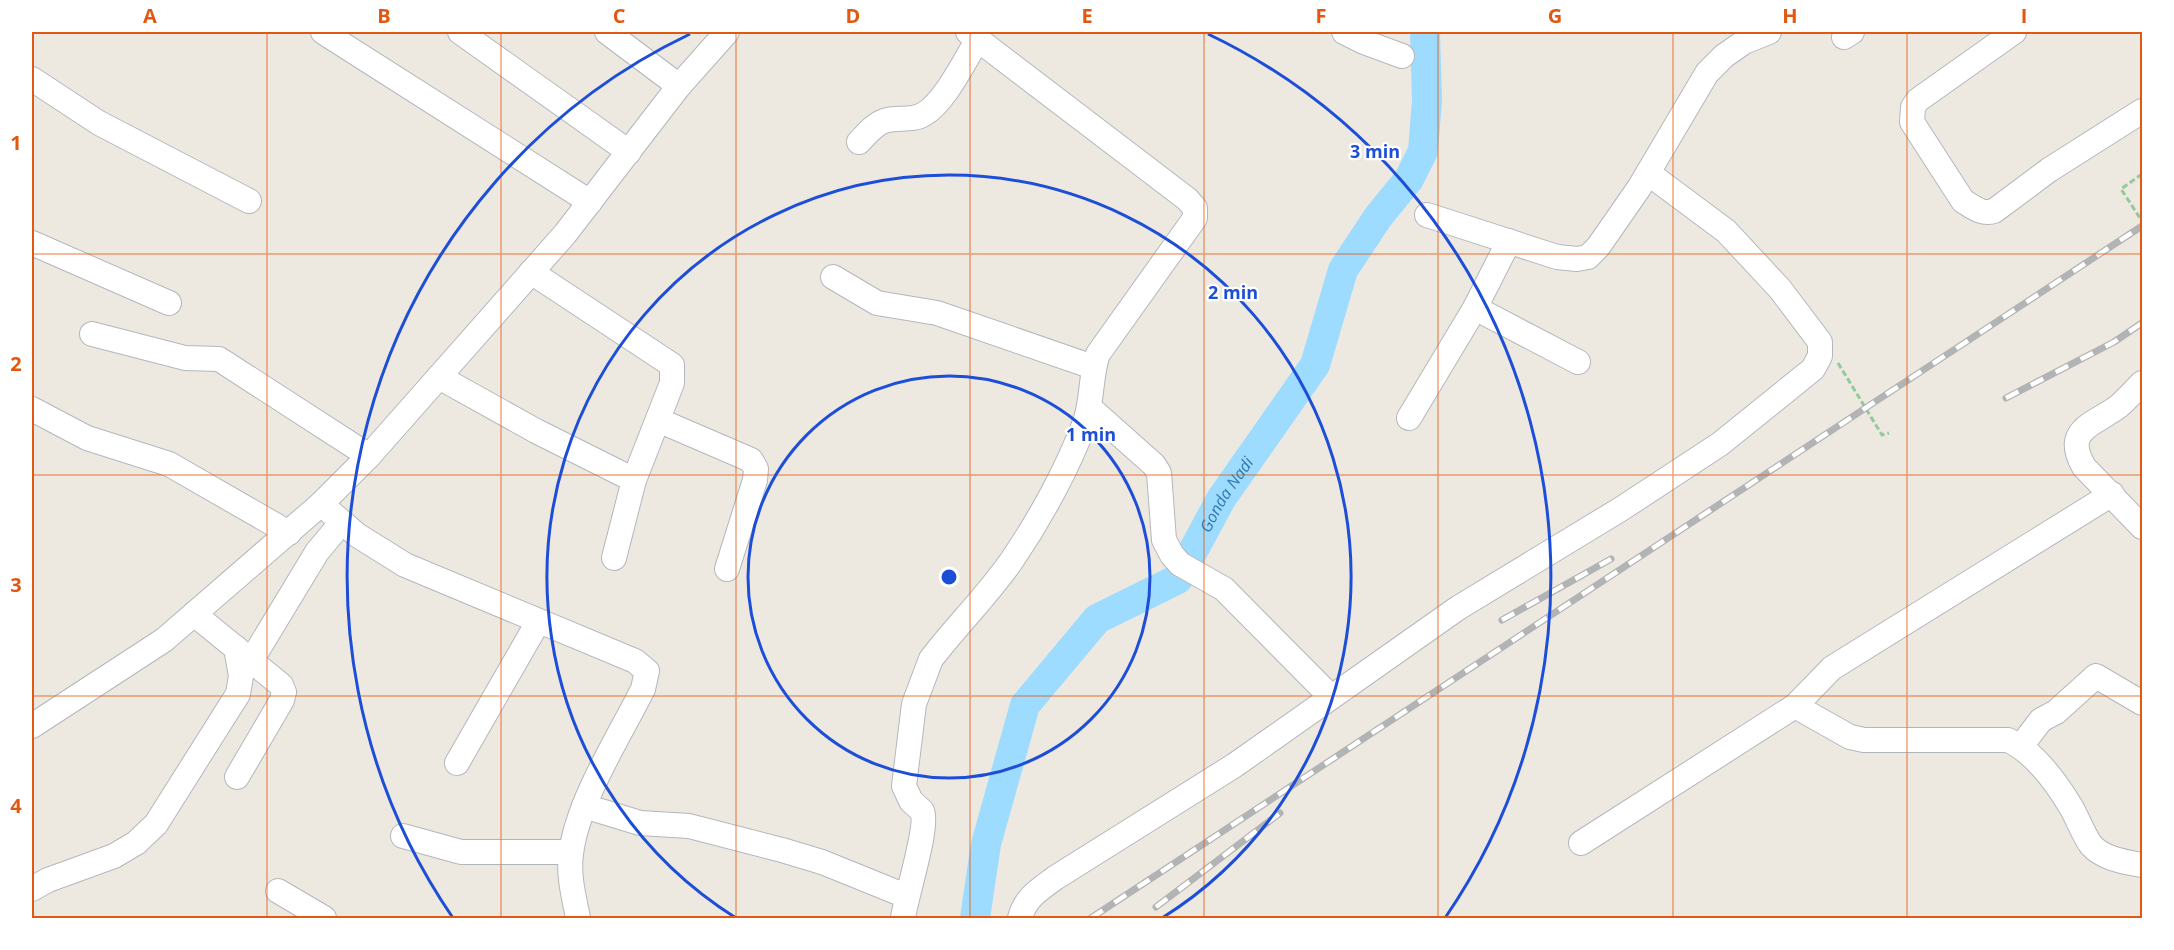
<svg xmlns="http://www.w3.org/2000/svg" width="2174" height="950" viewBox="0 0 2174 950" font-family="'Open Sans',sans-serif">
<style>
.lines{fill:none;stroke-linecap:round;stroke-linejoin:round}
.river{stroke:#9edcff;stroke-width:30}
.minor-casing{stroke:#b3b7bc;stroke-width:26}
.path{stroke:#92ca9d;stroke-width:3;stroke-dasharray:6 3;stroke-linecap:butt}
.minor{stroke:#fff;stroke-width:24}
.rail-casing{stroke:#b2b3b4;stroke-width:7}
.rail{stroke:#fff;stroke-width:4.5;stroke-dasharray:14;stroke-linecap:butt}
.grid{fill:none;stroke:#e15910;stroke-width:1.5;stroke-opacity:0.55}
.ring{fill:none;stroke:#1d4ed8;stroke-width:3}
.labels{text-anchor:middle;stroke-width:4.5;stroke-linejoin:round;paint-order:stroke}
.water-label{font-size:16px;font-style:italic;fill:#3079b1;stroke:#fff}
.centre{fill:#1d4ed8;stroke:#fff;stroke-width:3}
.ring-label{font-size:18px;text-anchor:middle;font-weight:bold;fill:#1d4ed8;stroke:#fff;stroke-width:4.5;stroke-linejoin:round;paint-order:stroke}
.neatline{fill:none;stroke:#e15910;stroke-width:2}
.grid-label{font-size:20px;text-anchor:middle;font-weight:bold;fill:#e15910}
</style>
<rect width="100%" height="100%" fill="#eee9e0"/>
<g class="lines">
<path class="river" id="s1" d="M975,918L986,844L1025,705L1097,619L1178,579L1221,499L1315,365L1343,270L1378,217L1409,179L1423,151L1427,100L1425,32"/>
<defs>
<g id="minor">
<path d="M323,32L590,202"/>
<path d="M460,32L629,152"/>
<path d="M607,32L679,86"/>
<path d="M1344,32L1364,42L1402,56"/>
<path d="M2014,32L1918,100L1913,107L1912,122L1963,201C1973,207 1982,215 1994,211L2049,170L2142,111"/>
<path d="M1844,37L1852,32"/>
<path d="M32,79L99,123L249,201"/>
<path d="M859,142C866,135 873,125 884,121C897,116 912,122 924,114C945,102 965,60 978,39"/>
<path d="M1427,215L1557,257L1577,259L1588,257L1598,247L1639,188L1707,73L1724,56L1744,42L1769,32"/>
<path d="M32,243L169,303"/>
<path d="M531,272L672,365V383L634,480L614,558"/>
<path d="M833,277L877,303L937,313L1093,367"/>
<path d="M1475,308L1578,362"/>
<path d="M92,334L185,358L219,359L369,456"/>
<path d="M439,377L536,431L634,480"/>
<path d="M2142,383C2135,390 2127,399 2119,406C2094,425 2062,429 2084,467L2142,527"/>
<path d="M1090,408L1154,465L1159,473L1164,540L1172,555L1180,564L1224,589L1331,697"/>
<path d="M32,409L87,438L169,464L289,533"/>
<path d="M1409,418L1475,308L1509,241"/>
<path d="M658,420L751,460L756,469L755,480L727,569"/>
<path d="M321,504L357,535L405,565L635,661L647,671L643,689C619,737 577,802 571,854C568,876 574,897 578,918"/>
<path d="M194,614L281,685L284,692L282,700L237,777"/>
<path d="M251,661L317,552L342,522"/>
<path d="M1795,706L1850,737L1864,740H2008C2034,752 2056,782 2071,807C2078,819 2083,834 2091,845C2103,859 2126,862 2142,865"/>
<path d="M32,726L164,640L321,504L369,456L565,234L679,86L727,32"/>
<path d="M2021,746L2041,720L2056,712L2096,676L2142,703"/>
<path d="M457,763L538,622"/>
<path d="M584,806L640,823L689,826L782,850L822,862L906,896"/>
<path d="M403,836L461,852H571"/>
<path d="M1581,843L1795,706L1832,668L2112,494"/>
<path d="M32,889L48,880L114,856L136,843L156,824L238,694L241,676L236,648"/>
<path d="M278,891L324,918"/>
<path d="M903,918C906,896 929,826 922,811L911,801L904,786L914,704L931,659C957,625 988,595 1012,560C1040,519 1068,468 1085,422C1093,399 1090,376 1098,354L1195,218V208L1187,199L968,32"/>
<path d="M1020,918C1025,898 1039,890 1055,878L1235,765L1458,608L1621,509L1720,444L1813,369L1820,356V342L1780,289L1726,231L1648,173"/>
</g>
</defs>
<use href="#minor" class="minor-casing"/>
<g class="path">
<path d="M2142,174L2121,189L2142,221"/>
<path d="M1838,363L1882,435L1889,433"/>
</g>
<use href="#minor" class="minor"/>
<defs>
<g id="rail">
<path d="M2006,398L2114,342L2142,323"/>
<path d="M1502,620L1611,559"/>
<path d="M1156,907L1280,813"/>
<path d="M1091,918L2142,226"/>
</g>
</defs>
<use href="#rail" class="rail-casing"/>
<use href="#rail" class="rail"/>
</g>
<path class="grid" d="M267,32V918M501,32V918M736,32V918M970,32V918M1204,32V918M1438,32V918M1673,32V918M1907,32V918M32,254H2142M32,475H2142M32,696H2142"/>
<g class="ring">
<circle cx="949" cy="577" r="201"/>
<path d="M736 918A402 402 0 1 1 1162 918"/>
<path d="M453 918A602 602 0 0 1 690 34M1208 34A602 602 0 0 1 1445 918"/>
</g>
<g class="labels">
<g class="water-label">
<text dy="6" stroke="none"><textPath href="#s1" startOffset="519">Gonda Nadi</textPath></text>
</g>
</g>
<circle cx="949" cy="577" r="9" class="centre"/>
<g class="ring-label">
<text x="1375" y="158">3 min</text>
<text x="1233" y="299">2 min</text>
<text x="1091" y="441">1 min</text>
</g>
<rect width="2174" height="950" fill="none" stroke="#ffffff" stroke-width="66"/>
<rect x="33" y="33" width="2108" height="884" class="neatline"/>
<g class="grid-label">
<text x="150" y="23">A</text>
<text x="384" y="23">B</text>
<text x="619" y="23">C</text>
<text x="853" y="23">D</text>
<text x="1087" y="23">E</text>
<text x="1321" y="23">F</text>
<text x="1555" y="23">G</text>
<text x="1790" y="23">H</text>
<text x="2024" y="23">I</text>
<text x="16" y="150">1</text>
<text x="16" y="371">2</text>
<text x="16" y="592">3</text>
<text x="16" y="813">4</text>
</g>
</svg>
